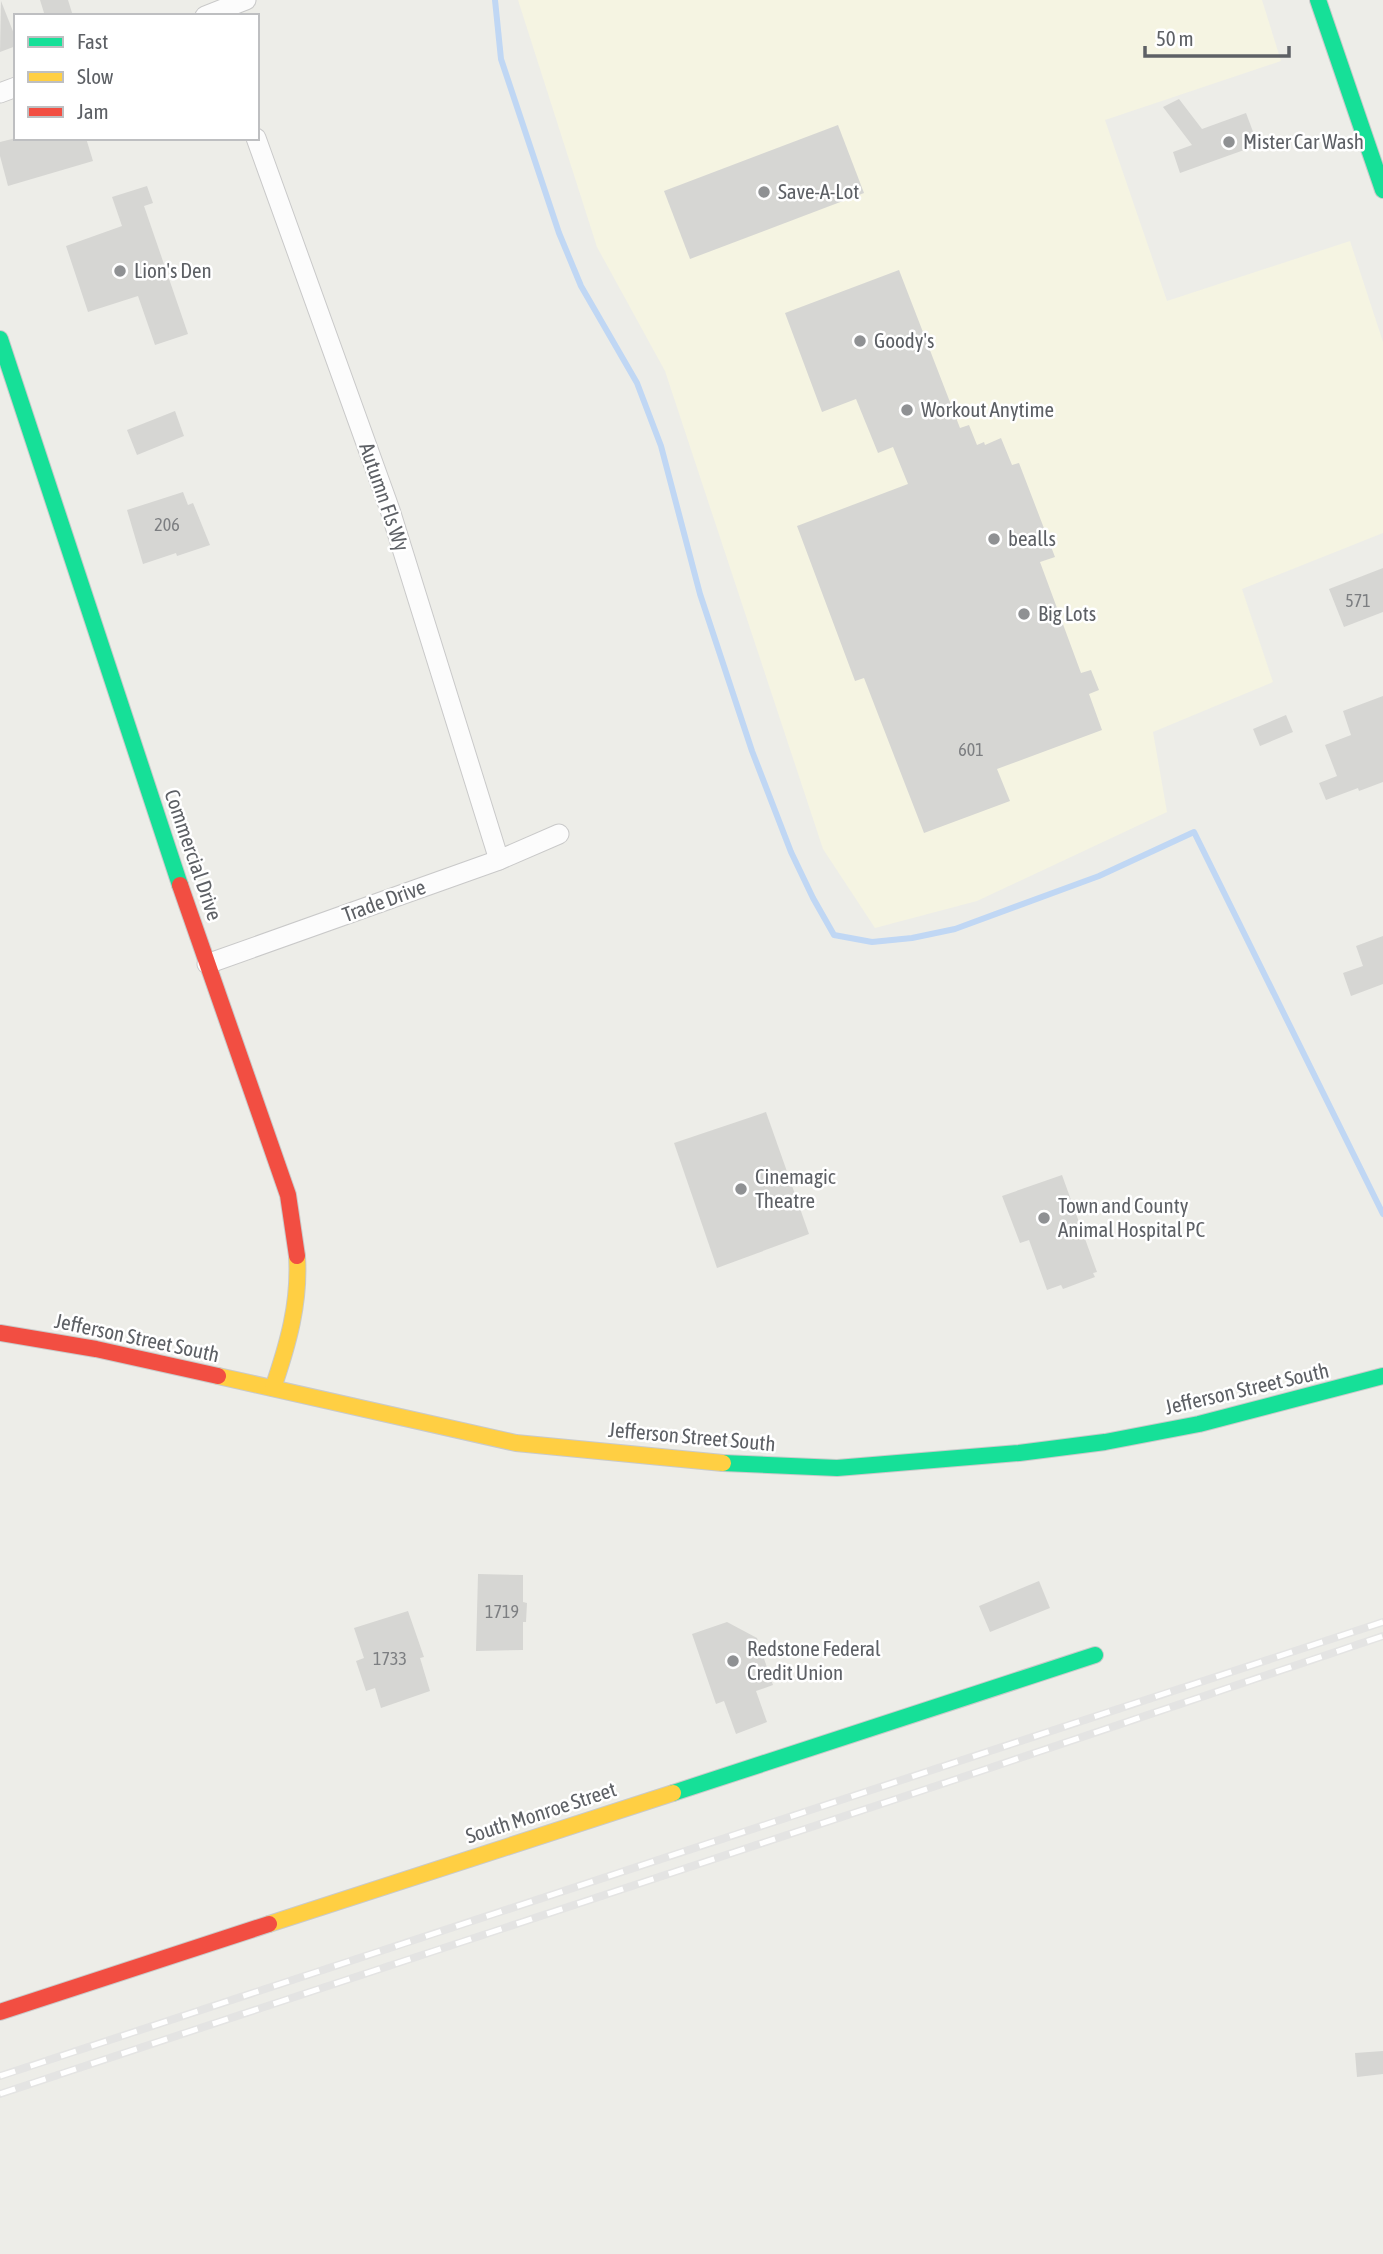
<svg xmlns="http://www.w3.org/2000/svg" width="1383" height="2254" viewBox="0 0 1383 2254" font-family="'Asap Condensed',sans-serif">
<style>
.commercial{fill:#f5f4e2}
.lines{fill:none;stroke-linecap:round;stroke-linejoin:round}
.stream{stroke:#c0d7f4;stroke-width:6}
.building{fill:#d6d6d3}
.street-casing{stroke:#c9c9c9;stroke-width:21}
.fast-casing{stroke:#c9caca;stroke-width:18}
.slow-casing{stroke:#c9caca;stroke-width:18}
.jam-casing{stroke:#c9caca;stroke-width:18}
.street{stroke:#fcfcfc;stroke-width:19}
.fast{stroke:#16e098;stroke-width:16}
.slow{stroke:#ffcf43;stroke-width:16}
.jam{stroke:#f24e42;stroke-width:16}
.rail-casing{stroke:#e4e4e3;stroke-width:8}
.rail{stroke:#fff;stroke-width:5;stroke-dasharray:16;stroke-linecap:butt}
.poi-dot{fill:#8f9193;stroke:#fff;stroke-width:2.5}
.labels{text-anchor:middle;stroke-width:5;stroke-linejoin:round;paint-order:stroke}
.number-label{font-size:18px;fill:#7c7e81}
.poi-label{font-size:21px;fill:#5d6065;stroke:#fff;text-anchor:start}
.street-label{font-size:21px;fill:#5d6065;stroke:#fff}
</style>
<rect width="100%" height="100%" fill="#edede8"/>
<path class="commercial" d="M518,0H1262L1281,61L1105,120L1167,301L1350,241L1383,342V533L1242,589L1273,682L1153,732L1167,812L977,901L875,928L823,849L665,371L597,247Z"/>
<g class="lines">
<path class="stream" d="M495,0L501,59L559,233L581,286L637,383L661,446L700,594L752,751L791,852L813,898L834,935L872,942L912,938L955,929L1099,876L1194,832L1383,1214"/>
</g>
<g class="building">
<path d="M40,0H68L73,16H45Z"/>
<path d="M1,1L16,39V46L0,52Z"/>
<path d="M1179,99L1202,129L1246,113L1258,145L1180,173L1173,152L1192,145L1163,107Z"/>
<path d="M838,125L864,193L690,259L664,191Z"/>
<path d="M16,138H86L93,161L8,186L0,156V142Z"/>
<path d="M147,186L153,203L144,206L188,334L155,345L138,296L88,312L66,246L122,226L112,197Z"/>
<path d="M899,270L960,428L969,425L977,445L984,442L985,445L1001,438L1012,465L1019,463L1055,557L1040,562L1081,673L1091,670L1099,690L1089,694L1102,730L997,769L1010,801L924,833L864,678L855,681L797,526L908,484L893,447L878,453L856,399L822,412L785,313Z"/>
<path d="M175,411L184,436L137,455L127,430Z"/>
<path d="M183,492L188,505L193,503L210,545L177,556L176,553L143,564L127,510Z"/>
<path d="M1383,568V612L1344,627L1329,589Z"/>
<path d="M1383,696V782L1359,791L1358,788L1326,800L1319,783L1337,776L1325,745L1351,735L1343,711Z"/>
<path d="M1286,715L1293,732L1260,746L1253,729Z"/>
<path d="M1383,936V984L1351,996L1343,973L1363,966L1356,946Z"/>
<path d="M766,1112L809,1234L717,1268L674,1143Z"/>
<path d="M1062,1175L1097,1272L1093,1273L1095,1277L1063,1289L1061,1285L1047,1290L1029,1240L1020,1243L1002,1196Z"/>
<path d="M478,1574L523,1575V1602L527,1603L526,1622H523V1650L476,1651Z"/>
<path d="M1039,1581L1050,1608L990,1632L979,1606Z"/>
<path d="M408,1611L424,1657L420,1658L430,1691L381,1708L375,1688L366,1691L356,1661L364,1658L354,1628Z"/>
<path d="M727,1622L757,1638L773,1685L756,1691L767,1722L736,1734L724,1701L716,1704L692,1634Z"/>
<path d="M1383,2051V2074L1357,2077L1355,2053Z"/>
</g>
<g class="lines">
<defs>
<g id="street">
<path d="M205,16L246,0"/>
<path d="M0,93L16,87"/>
<path d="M256,138L390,510L499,860"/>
<path d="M207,964L499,860L559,834"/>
</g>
<g id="fast">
<path d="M1318,0L1383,190"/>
<path d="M0,339L180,885"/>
<path d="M723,1463L837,1468L1019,1453L1105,1442L1199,1424L1383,1376"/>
<path d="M673,1793L1095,1655"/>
</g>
<g id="slow">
<path d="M218,1376L516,1443L723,1463"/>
<path d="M273,1388C288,1344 300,1303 297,1256"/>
<path d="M269,1924L673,1793"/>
</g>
<g id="jam">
<path d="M180,885L288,1195L297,1256"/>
<path d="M0,1333L96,1349L218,1376"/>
<path d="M0,2012L269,1924"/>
</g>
</defs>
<use href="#street" class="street-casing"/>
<use href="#fast" class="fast-casing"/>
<use href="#slow" class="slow-casing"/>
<use href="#jam" class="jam-casing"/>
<use href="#street" class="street"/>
<use href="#fast" class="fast"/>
<use href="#slow" class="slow"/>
<use href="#jam" class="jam"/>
<defs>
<g id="rail">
<path d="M0,2076L1383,1622"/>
<path d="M0,2094L945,1783L1383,1636"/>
</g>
</defs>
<use href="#rail" class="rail-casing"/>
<use href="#rail" class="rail"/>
</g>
<g class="poi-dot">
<circle cx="1229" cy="142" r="7"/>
<circle cx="764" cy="192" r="7"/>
<circle cx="120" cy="271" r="7"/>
<circle cx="860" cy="341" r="7"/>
<circle cx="907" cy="410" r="7"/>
<circle cx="994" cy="539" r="7"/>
<circle cx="1024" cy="614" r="7"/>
<circle cx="741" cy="1189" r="7"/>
<circle cx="1044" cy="1218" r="7"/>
<circle cx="733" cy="1661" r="7"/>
</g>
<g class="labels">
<g class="number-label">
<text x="167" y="531">206</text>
<text x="1358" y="607">571</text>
<text x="971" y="756">601</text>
<text x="502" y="1618">1719</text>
<text x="390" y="1665">1733</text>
</g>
<g class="poi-label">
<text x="1243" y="149">Mister Car Wash</text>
<text x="778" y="199">Save-A-Lot</text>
<text x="134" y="278">Lion's Den</text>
<text x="874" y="348">Goody's</text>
<text x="921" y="417">Workout Anytime</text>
<text x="1008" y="546">bealls</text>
<text x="1038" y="621">Big Lots</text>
<text x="755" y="1184">Cinemagic<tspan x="755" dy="24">Theatre</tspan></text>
<text x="1058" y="1213">Town and County<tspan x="1058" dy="24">Animal Hospital PC</tspan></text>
<text x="747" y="1656">Redstone Federal<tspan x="747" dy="24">Credit Union</tspan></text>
</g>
<g class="street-label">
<text transform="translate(384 497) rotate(71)" y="7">Autumn Fls Wy</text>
<text transform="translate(193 855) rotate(71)" y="7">Commercial Drive</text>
<text transform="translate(384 901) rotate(-20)" y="7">Trade Drive</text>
<text transform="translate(137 1338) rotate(12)" y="7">Jefferson Street South</text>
<text transform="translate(1247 1389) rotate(-13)" y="7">Jefferson Street South</text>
<text transform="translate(692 1437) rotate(5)" y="7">Jefferson Street South</text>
<text transform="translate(541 1813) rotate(-18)" y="7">South Monroe Street</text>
</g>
</g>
<rect x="14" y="14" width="245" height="126" fill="#ffffff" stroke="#bebfc1" stroke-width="2"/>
<rect x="28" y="37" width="35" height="10" fill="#16e098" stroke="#bebfc1" stroke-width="2"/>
<text x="77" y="49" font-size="21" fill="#5d6065">Fast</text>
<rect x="28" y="72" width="35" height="10" fill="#ffcf43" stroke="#bebfc1" stroke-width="2"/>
<text x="77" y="84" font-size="21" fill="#5d6065">Slow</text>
<rect x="28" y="107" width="35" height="10" fill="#f24e42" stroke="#bebfc1" stroke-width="2"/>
<text x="77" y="119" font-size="21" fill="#5d6065">Jam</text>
<path d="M1145 46v10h144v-10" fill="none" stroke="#5d6065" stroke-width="3.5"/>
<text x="1156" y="46" font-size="21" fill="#5d6065" stroke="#ffffff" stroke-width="5" paint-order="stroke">50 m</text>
</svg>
